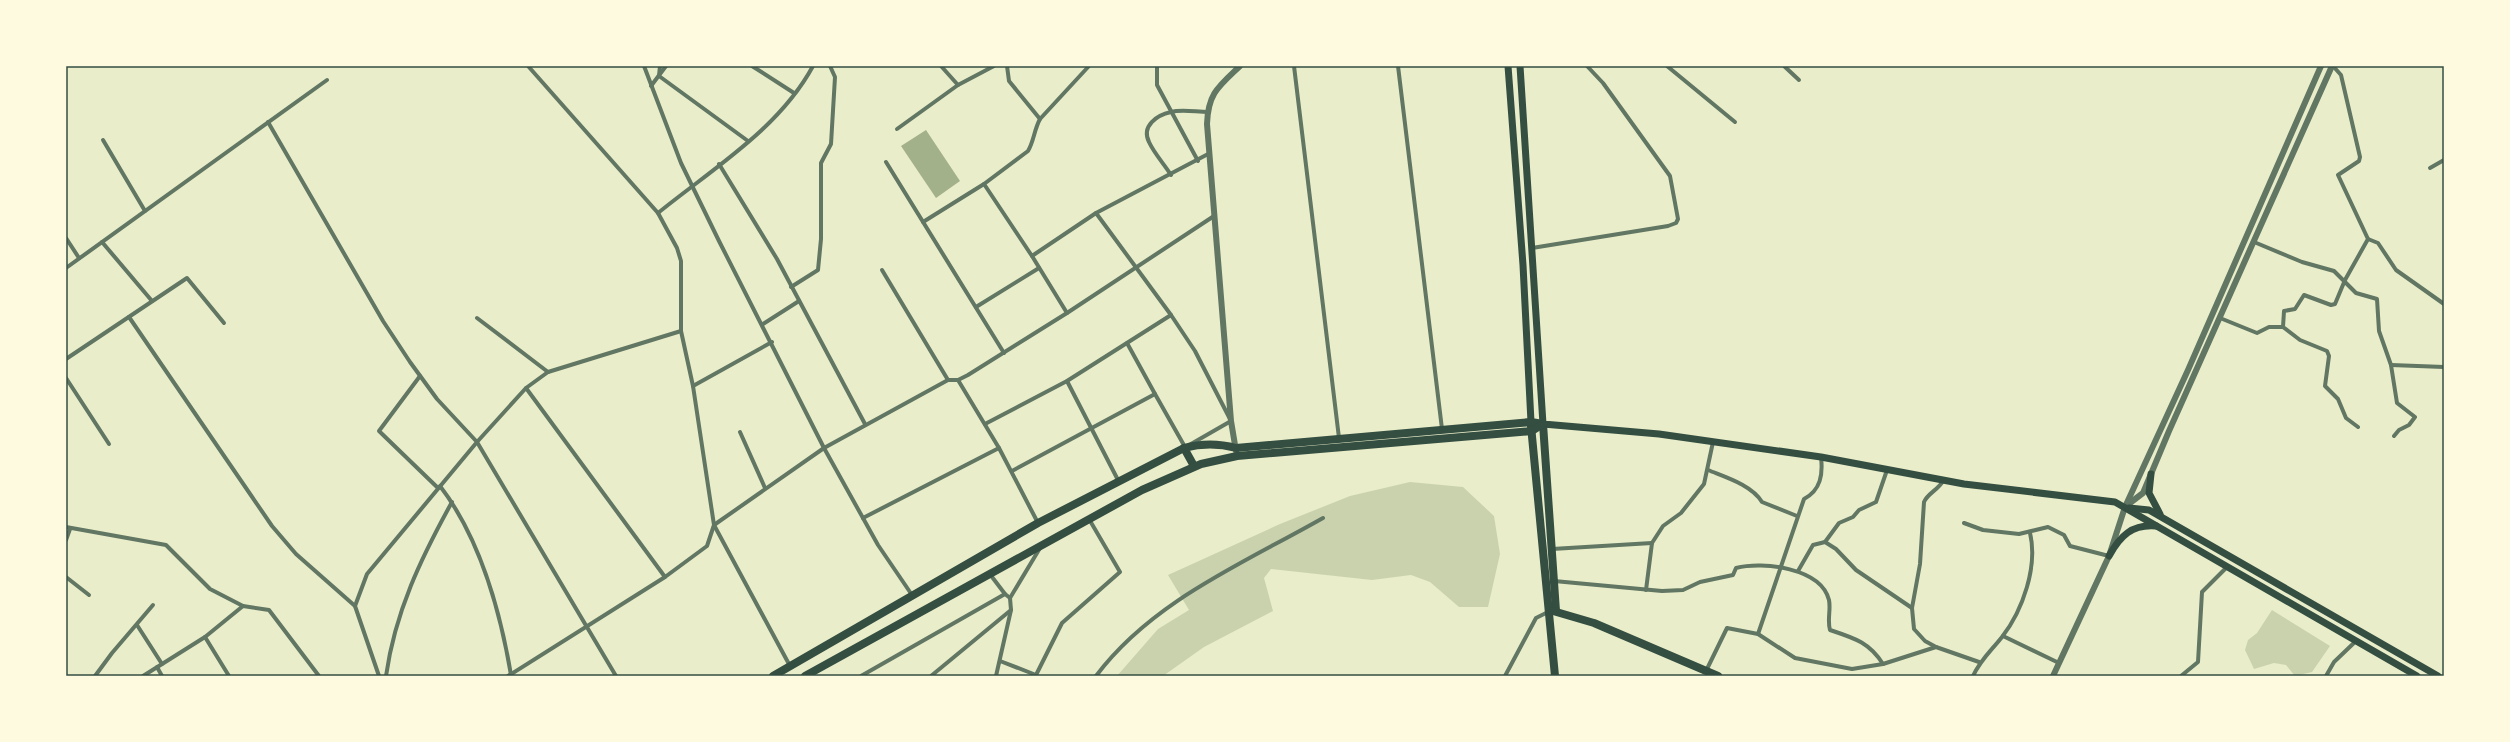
<svg xmlns="http://www.w3.org/2000/svg" width="2510" height="742" viewBox="0 0 2510 742" font-family="Manrope,sans-serif">
<style>
.green{fill:#cad2ad}
.water{fill:#a3b18a}
.lines{fill:none;stroke-linecap:round;stroke-linejoin:round}
.minor{stroke:#617663;stroke-width:4}
.tertiary{stroke:#617663;stroke-width:6}
.secondary{stroke:#344e41;stroke-width:7}
.primary{stroke:#344e41;stroke-width:8}
.neatline{fill:none;stroke:#344e41;stroke-width:1.5}
</style>
<rect width="100%" height="100%" fill="#e9edc9"/>
<g class="green">
<path d="M1410,482L1463,487L1494,516L1500,554L1488,607H1459L1430,582L1411,575L1372,580L1271,569L1264,578L1273,611L1204,647L1163,676H1117L1158,629L1189,610L1168,575L1280,524L1350,496Z"/>
<path d="M2272,610L2330,646L2312,672L2295,676L2286,665L2274,663L2254,669L2245,650L2248,640L2257,633Z"/>
</g>
<path class="water" d="M926,130L960,181L936,198L901,146Z"/>
<g class="lines">
<g class="minor">
<path d="M528,66L658,213L677,248L681,261V331L693,386L714,525L790,666"/>
<path d="M644,66L681,163L719,241L824,448L878,545L912,595"/>
<path d="M660,66L659,76L748,141"/>
<path d="M752,66L794,93"/>
<path d="M941,66L958,85"/>
<path d="M1007,66L1009,81L1040,119"/>
<path d="M1157,66V85L1198,161"/>
<path d="M1294,66L1339,438"/>
<path d="M1398,66L1442,429"/>
<path d="M1667,66L1735,122"/>
<path d="M1784,66L1799,80"/>
<path d="M651,86L666,66"/>
<path d="M268,122L383,321L410,362L437,399L477,442L367,574L355,606"/>
<path d="M897,129L958,85L994,66"/>
<path d="M103,140L145,211"/>
<path d="M886,162L1004,353"/>
<path d="M719,164L777,259L865,424"/>
<path d="M2430,168L2444,160"/>
<path d="M1171,175C1164,164 1154,153 1149,142C1141,126 1157,115 1171,112C1182,109 1196,112 1208,112"/>
<path d="M658,213C712,169 779,129 813,66"/>
<path d="M923,222L984,184"/>
<path d="M66,238L79,258"/>
<path d="M2368,239L2378,243L2396,270L2444,304"/>
<path d="M102,242L152,301"/>
<path d="M2254,242L2302,262L2334,271L2356,293L2377,299L2379,331L2391,365L2397,403L2415,417L2409,425L2399,430L2394,436"/>
<path d="M1532,248L1668,226L1676,223L1678,219L1670,176L1603,83L1587,66"/>
<path d="M1032,256L984,184L1028,151C1034,141 1034,130 1040,119L1089,66"/>
<path d="M66,268L327,80"/>
<path d="M882,270L948,380"/>
<path d="M791,287L818,270L821,239V163L831,144L835,77L830,66"/>
<path d="M976,307L1039,268"/>
<path d="M1067,313L1032,256L1096,213"/>
<path d="M1171,315L1096,213L1210,153"/>
<path d="M129,317L272,526L296,554L355,606L379,676"/>
<path d="M477,318L548,372"/>
<path d="M2220,318L2257,333L2269,327H2283L2300,340L2327,351L2329,356L2325,386L2338,399L2346,418L2358,427"/>
<path d="M763,324L799,301"/>
<path d="M2283,327L2284,311L2295,309L2304,295L2331,305L2335,304L2345,280L2368,239L2338,175L2359,161L2360,157L2341,75L2333,66"/>
<path d="M1127,343L1155,394"/>
<path d="M66,359L187,278L224,323"/>
<path d="M2391,365L2444,367"/>
<path d="M420,376L379,431L438,488"/>
<path d="M66,378L109,444"/>
<path d="M1067,381L1119,482"/>
<path d="M693,386L772,342"/>
<path d="M526,388L548,372L681,331"/>
<path d="M985,424L1067,381L1171,315L1195,351L1231,421L1191,444"/>
<path d="M740,432L765,488"/>
<path d="M999,448L1038,523"/>
<path d="M1708,470C1725,477 1752,485 1762,502L1797,516"/>
<path d="M1012,471L1155,394L1185,447"/>
<path d="M440,486C480,538 500,610 511,675"/>
<path d="M863,518L999,448L958,380"/>
<path d="M1964,523L1983,530L2019,534L2048,527L2064,535L2070,546L2109,556"/>
<path d="M66,527L166,545L210,589L243,606"/>
<path d="M66,540L70,529"/>
<path d="M1825,542L1839,523L1853,517L1859,510L1876,502L1887,470"/>
<path d="M1552,549L1652,543"/>
<path d="M1798,571L1813,545L1825,542L1836,549L1856,570L1912,608"/>
<path d="M989,573L1005,594"/>
<path d="M66,577L89,595"/>
<path d="M1554,581L1662,591L1683,590L1700,582L1733,575L1736,568C1763,561 1821,568 1829,600C1831,610 1827,620 1830,630C1854,638 1869,642 1883,664"/>
<path d="M1646,590L1652,543L1663,526L1681,513L1704,484L1713,442"/>
<path d="M137,625L162,664"/>
<path d="M1758,634L1795,658L1852,669L1883,664L1936,647L1979,662"/>
<path d="M2003,636L2059,663"/>
<path d="M205,637L229,676"/>
<path d="M1936,647L1925,641L1914,629L1912,608L1920,564L1924,502C1928,493 1938,490 1943,481"/>
<path d="M1000,661L1036,675L1062,623L1120,572L1089,519"/>
<path d="M157,667L162,676"/>
<path d="M1706,671L1727,628L1758,634L1804,499C1821,490 1823,474 1821,457"/>
<path d="M95,676L112,653L153,605"/>
<path d="M143,676L205,637L243,606L269,610L319,676"/>
<path d="M386,676C395,612 421,558 452,502"/>
<path d="M508,676L665,577L707,546L714,525L824,448L948,380H958L968,375L1067,313L1214,216"/>
<path d="M616,676L477,442L526,388L665,577"/>
<path d="M861,676L1005,594L1010,598"/>
<path d="M931,676L1011,610"/>
<path d="M996,676L1011,610L1010,598L1040,548"/>
<path d="M1096,676C1152,601 1244,563 1323,518"/>
<path d="M1505,676L1536,618L1550,611"/>
<path d="M1973,676C1981,659 1991,651 2002,637C2023,610 2038,566 2030,533"/>
<path d="M2181,676L2198,662L2202,592L2227,567"/>
<path d="M2326,676L2334,662L2356,641"/>
</g>
<g class="tertiary">
<path d="M1236,451L1231,421L1207,124C1208,93 1219,86 1240,66"/>
<path d="M2126,506L2143,493L2169,431L2332,66"/>
<path d="M2053,676L2109,556L2125,507L2188,370L2321,66"/>
</g>
<g class="secondary">
<path d="M1508,66L1523,265L1531,422"/>
<path d="M1520,66L1543,424L1659,434L1821,457L1964,484L2115,502L2417,676"/>
<path d="M2151,474L2149,493L2160,514"/>
<path d="M2129,508L2149,510L2438,676"/>
<path d="M2109,556C2120,536 2132,524 2156,526"/>
</g>
<g class="primary">
<path d="M1543,424L1556,611"/>
<path d="M1531,426L1555,676"/>
<path d="M1184,448L1194,466"/>
<path d="M1553,611L1594,623L1718,676"/>
<path d="M773,676L1038,523L1184,448C1202,443 1218,443 1236,448L1531,422L1543,424"/>
<path d="M805,676L1142,490L1201,464L1237,456L1532,431L1543,424"/>
</g>
</g>
<rect width="2510" height="742" fill="none" stroke="#fefae0" stroke-width="134"/>
<rect x="67" y="67" width="2376" height="608" class="neatline"/>
</svg>
